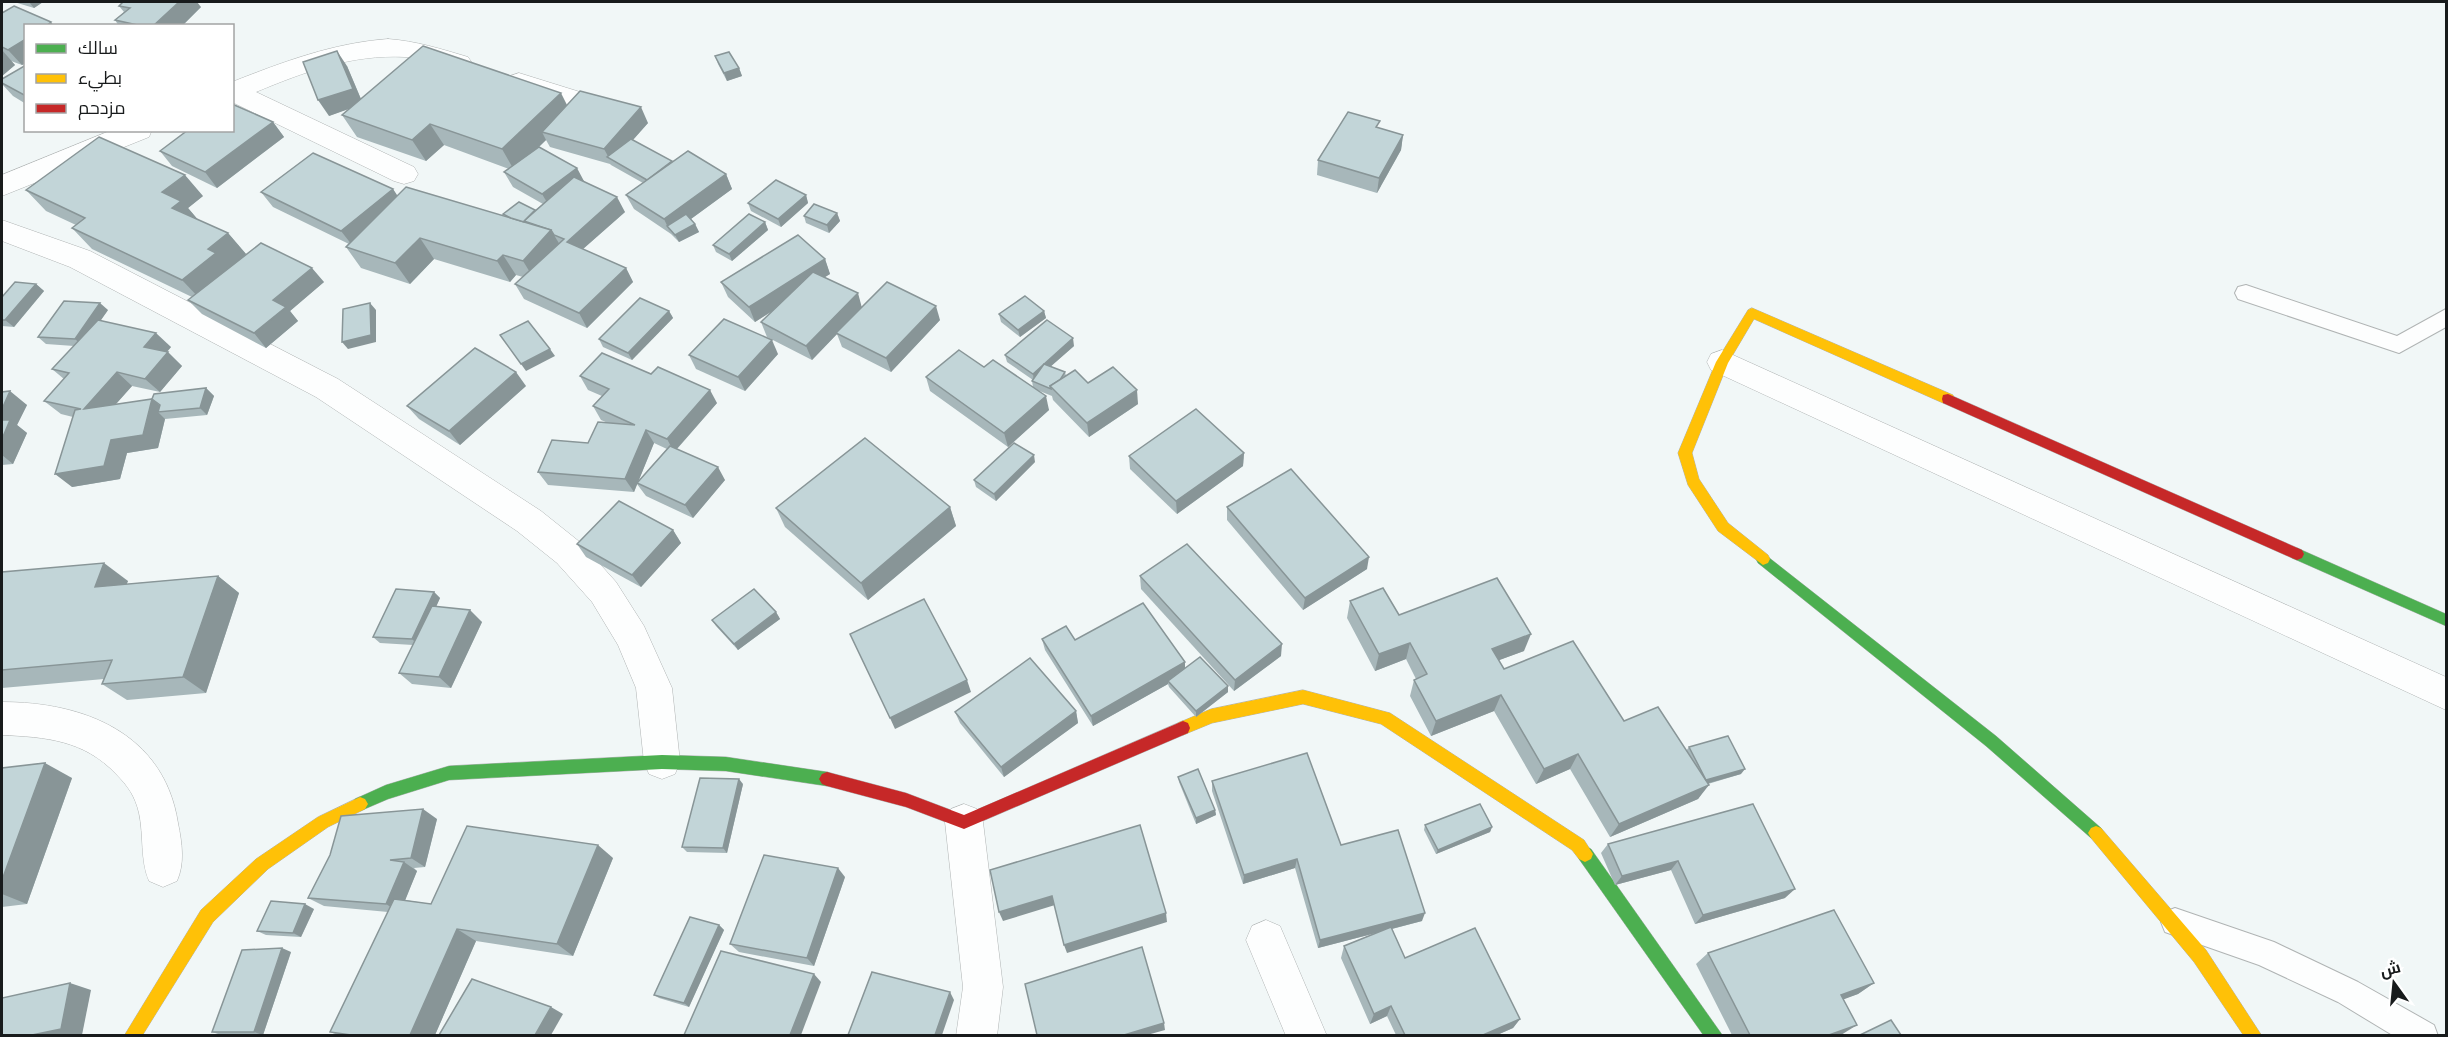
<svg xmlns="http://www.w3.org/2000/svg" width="2448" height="1037" viewBox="0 0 2448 1037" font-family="'Noto Sans',Cairo,sans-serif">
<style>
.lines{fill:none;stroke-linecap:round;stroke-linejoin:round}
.lane-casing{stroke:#b0b4b4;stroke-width:2}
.street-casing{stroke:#b0b4b4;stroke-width:1}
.fast-casing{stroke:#b0b4b4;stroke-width:1}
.slow-casing{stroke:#b0b4b4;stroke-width:1}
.jam-casing{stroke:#b0b4b4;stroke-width:1}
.lane{fill:#fdfefe;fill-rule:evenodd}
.street{fill:#fdfefe;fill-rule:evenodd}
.fast{fill:#4caf50;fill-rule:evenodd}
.slow{fill:#ffc107;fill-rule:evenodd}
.jam{fill:#c62828;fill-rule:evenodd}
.wall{fill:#a7b7ba;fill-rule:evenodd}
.shaded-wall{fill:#889597}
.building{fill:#c2d5d8;stroke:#889597;stroke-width:1.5}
</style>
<rect width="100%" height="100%" fill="#f1f7f7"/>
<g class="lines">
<defs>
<g id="lane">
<path d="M2246,285L2397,336L2446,309V327L2399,353L2238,299L2235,293L2238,287Z"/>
<path d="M2175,908L2274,942L2358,982L2434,1025L2438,1036H2394L2338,1002L2259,965L2165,932L2161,922L2165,912Z"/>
</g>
<g id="street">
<path d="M388,39C416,41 441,49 468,57L472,63L468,69C447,75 426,58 405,57C352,54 304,72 256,92L414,167L418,174L414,181L404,184L394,181L232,102V82C283,62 333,43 388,39Z"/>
<path d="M519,73L625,106L629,112L625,118L616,121L510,88L506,82L510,76Z"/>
<path d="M112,130H152L149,137L2,196V175Z"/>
<path d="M2,220L90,251L338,379L541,511L581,543L616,582L644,626L672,688L680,762L675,774L662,779L649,774L644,762L636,688L618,645L592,602L557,563L517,531L316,397L70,267L2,241Z"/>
<path d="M1722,350L2446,677V710L1711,370L1707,362L1711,354Z"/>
<path d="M2,702C84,702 164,733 178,823C182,843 185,863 177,881L163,887L149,881C140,860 144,836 139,813C135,796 128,786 116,774C84,740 46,737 2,735Z"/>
<path d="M964,804L977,809L983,822L1003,987L997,1036H956L963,987L945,822L951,809Z"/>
<path d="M1266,920L1280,926L1327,1036H1286L1246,940L1252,926Z"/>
</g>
<g id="fast">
<path d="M2297,548L2446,614V626L2292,558L2290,554L2292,550Z"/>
<path d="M1763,553L1996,736L2101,828L2104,833L2101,838L2096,840L2091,838L1986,746L1758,563L1756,559L1758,555Z"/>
<path d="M662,755L726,757L827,772L832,774L835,779L832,784L827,786L726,771L662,769L449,780L388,799L360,811L355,809L352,804L355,799L386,785L449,766Z"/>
<path d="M1585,846L1591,849L1723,1036H1704L1579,859L1577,854L1579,849Z"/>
</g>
<g id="slow">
<path d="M1752,308L1953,395L1954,399L1953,403H1943L1754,319L1728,363L1692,453L1699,479L1728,523L1768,555L1770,559L1768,563L1763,565L1718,531L1688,485L1678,453L1716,362L1748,310Z"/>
<path d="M1303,690L1390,713L1584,840L1593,854L1591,859L1585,862L1579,859L1572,850L1381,724L1303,704L1212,723L1183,735L1178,733L1176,728L1178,723L1211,709Z"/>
<path d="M360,797L365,799L368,804L365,809L328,827L268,869L213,922L142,1036H124L201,910L256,859L318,817Z"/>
<path d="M2096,826L2101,828L2206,950L2262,1036H2244L2194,962L2091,838L2088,833L2091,828Z"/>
</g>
<g id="jam">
<path d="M1948,394L2302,550L2304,554L2302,558L2297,560L2292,558L1943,403L1942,399L1943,395Z"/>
<path d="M1183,721L1188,723L1190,728L1188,733L964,829L906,807L827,786L822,784L819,779L822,774L827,772L906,793L964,815Z"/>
</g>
</defs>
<use href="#lane" class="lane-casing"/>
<use href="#street" class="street-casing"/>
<use href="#fast" class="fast-casing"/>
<use href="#slow" class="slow-casing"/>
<use href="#jam" class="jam-casing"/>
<use href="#lane" class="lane"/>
<use href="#street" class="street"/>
<use href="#fast" class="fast"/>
<use href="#slow" class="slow"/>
<use href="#jam" class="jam"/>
</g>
<g class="wall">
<path d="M14,2H43L34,8Z"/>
<path d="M119,6L201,7L182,26H119L115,20L124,12Z"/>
<path d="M2,13L26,26V63L22,65L11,61L15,65L2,76Z"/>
<path d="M715,56L739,68L742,76L727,81L718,64Z"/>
<path d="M26,65V104L13,96L2,84V79Z"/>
<path d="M347,66L361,99L567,105L648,123L633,140L672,162L726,174L732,189L691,219L695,224L699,232L679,242L671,234L634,209L626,195L643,183L611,165L610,164L550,147L546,140L539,147L625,212L583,249L626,268L633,282L587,328L524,299L515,284L523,277L516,275L510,282L434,259L410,284L361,268L346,247L349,244L273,207L261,192L393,189L397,196L505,216L503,214L535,210L543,204L513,187L504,172L509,169L444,145L426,161L357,137L342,115L350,108L329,116Z"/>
<path d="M273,122L284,137L217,188L172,166L160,151Z"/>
<path d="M1379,128L1403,135L1401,150L1377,193L1317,175L1318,160Z"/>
<path d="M26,190L203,196L188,208L198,220L228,233L246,254L324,282L290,311L298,321L266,348L202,314L188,300L192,297L92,249L72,228L76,225L46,211Z"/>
<path d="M806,195L808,203L781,227L751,211L748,203Z"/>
<path d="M837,213L840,221L829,233L806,223L804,216Z"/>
<path d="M765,222L768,230L732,261L716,252L713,245Z"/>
<path d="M825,259L830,274L824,277L862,307L940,320L891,372L842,347L837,334L812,360L767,337L761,322L774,310L755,322L728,297L721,282Z"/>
<path d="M36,284L44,291L14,327L2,326V297Z"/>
<path d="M108,310L100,321L171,347L167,352L182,366L160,392L132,386L116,404L152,399L206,388L214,396L207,415L165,419L158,448L127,453L120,479L72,487L73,417L61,414L44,401L64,379L52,369L74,346L46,344L38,337Z"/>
<path d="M669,311L673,318L632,360L603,347L599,339Z"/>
<path d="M1044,311L1046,318L1020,337L1001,322L999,314Z"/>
<path d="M1074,346L1050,367L1065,372L1066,376L1088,383L1138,404L1089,437L1053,400L1052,396L1037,390L1049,410L1008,447L930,391L926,377L984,367L1033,387L1032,381L1033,380L1007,362L1005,355Z"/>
<path d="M778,354L745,391L696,369L689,355Z"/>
<path d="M580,376L717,403L677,449L725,480L693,518L646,496L637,484L634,492L548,485L538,472L588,443L608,423L601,420L593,406L602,396L588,390ZM654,443L667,449L638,482Z"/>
<path d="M526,386L460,445L419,419L407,406Z"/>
<path d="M2,392L27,405L17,425L27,433L13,464L2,465Z"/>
<path d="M1244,453L1243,466L1177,514L1130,469L1129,456Z"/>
<path d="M1035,462L996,501L976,487L974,480Z"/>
<path d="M950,507L956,526L868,600L785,527L776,508Z"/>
<path d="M1227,507L1367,569L1303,610L1227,520Z"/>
<path d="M673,530L681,543L641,587L586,557L577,544Z"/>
<path d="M2,572L128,581L126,584L218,576L239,593L206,693L127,700L102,684L104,679L2,688Z"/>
<path d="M1140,576L1281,656L1234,691L1141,589Z"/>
<path d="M434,592L440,598L436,606L482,622L451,688L412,684L399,673L413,645L380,643L373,637Z"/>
<path d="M1350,601L1399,615L1524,651L1499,660L1504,669L1624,721L1686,751L1689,747L1741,774L1708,784L1698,799L1610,837L1570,769L1536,784L1494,711L1431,736L1410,696L1414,680L1416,679L1406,659L1375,671L1347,618Z"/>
<path d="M776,612L780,619L738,650L716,626L712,620Z"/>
<path d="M1042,639L1075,640L1185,662V669L1228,692L1196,717L1169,687L1168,684L1093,726L1045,650Z"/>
<path d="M1076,711L1078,723L1004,777L960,723L955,712Z"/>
<path d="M2,768L72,778L27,904L2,907Z"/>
<path d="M1178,777L1215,810L1216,815L1196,824L1179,782Z"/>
<path d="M1212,781L1341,845L1422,921L1392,929L1405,958L1520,1019L1513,1028L1497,1035H1396L1387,1016L1370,1024L1341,958L1344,946L1376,933L1318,948L1295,868L1243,884L1212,791Z"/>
<path d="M743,784L727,853L687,852L682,847Z"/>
<path d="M1753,804L1785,898L1695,924L1671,870L1615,885L1601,853L1608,844Z"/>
<path d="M437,819L425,867L414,868L417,871L405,900L431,904L613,858L573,956L476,941L435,1035H338L330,1032L388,912L324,906L308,898Z"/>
<path d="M1425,825L1492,827L1490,832L1436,854L1424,830Z"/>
<path d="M845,877L814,966L739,952L730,944Z"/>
<path d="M314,909L301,937L266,935L257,931Z"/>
<path d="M719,925L724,930L689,1007L659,998L654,995Z"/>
<path d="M291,952L263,1035H221L212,1032Z"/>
<path d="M1708,953L1874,983L1858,994L1843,999L1840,1035H1732L1696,964Z"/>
</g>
<g class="shaded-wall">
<path d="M29,2H43L34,8Z"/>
<path d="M179,2H197L201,7L182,26H153Z"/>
<path d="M51,22L54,26H46Z"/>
<path d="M26,39V63L22,65L8,50Z"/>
<path d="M2,50L15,65L2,76Z"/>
<path d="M337,51L347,66L363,104L329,116L318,100Z"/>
<path d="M739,68L742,76L727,81L724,73Z"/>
<path d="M561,93L572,115L542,132L546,140L514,170L502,149Z"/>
<path d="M641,107L648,123L614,161L609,158L604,149Z"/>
<path d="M273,122L284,137L217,188L205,172Z"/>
<path d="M430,124L444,145L426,161L412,140Z"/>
<path d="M1403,135L1401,150L1377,193L1379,178Z"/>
<path d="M577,168L585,183L551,209L542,194Z"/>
<path d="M726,174L732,189L673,232L667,226L671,234L664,219Z"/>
<path d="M185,175L203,196L188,208L200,222L172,208L162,192Z"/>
<path d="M393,189L403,204L352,245L341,231Z"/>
<path d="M806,195L808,203L781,227L778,219Z"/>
<path d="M617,197L625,212L575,256L567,242Z"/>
<path d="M837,213L840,221L829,233L827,225Z"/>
<path d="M765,222L768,230L732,261L729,254Z"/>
<path d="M695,224L699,232L679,242L675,235Z"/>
<path d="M551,230L563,250L536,282L523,261Z"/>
<path d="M228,233L246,254L202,301L182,280L208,249Z"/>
<path d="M420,238L434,259L410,284L395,263Z"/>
<path d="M503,255L516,275L510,282L497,261Z"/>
<path d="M825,259L830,274L755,322L749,307Z"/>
<path d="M312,268L324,282L290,311L298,321L266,348L254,333L273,300Z"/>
<path d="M626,268L633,282L587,328L579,313Z"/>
<path d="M36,284L44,291L14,327L5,320Z"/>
<path d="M858,293L862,308L812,360L806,346Z"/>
<path d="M100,303L108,310L83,346L75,339Z"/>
<path d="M370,303L376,310V342L348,349L342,342Z"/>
<path d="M936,306L940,320L891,372L886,358Z"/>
<path d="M669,311L673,318L632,360L628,353Z"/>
<path d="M1044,311L1046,318L1020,337L1018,330Z"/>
<path d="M156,333L171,347L159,361L144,347Z"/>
<path d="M1073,338L1074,346L1034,381L1033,374Z"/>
<path d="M772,340L778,354L745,391L738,377Z"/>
<path d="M550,349L555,356L526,371L521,364Z"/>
<path d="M168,352L182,366L160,392L145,379Z"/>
<path d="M117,372L132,386L99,423L84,409Z"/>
<path d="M516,372L526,386L460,445L449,431Z"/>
<path d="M206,388L214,396L207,415L200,408Z"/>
<path d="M710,390L717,403L674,452L667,439Z"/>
<path d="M1137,390L1138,404L1089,437L1087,423Z"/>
<path d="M10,391L27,405L17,425L27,433L13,464L2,455V409Z"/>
<path d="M1046,396L1049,410L1008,447L1004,433Z"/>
<path d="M152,399L166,411L158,412L165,419L158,448L127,453L120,479L72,487L55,474L111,440Z"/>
<path d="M646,430L654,443L634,492L625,479Z"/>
<path d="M1244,453L1243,466L1177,514L1176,501Z"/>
<path d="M1034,455L1035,462L996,501L994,494Z"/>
<path d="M718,467L725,480L693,518L685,505Z"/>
<path d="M950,507L956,526L868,600L861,583Z"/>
<path d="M673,530L681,543L641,587L632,575Z"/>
<path d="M1369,557L1367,569L1303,610L1305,598Z"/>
<path d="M104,563L128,581L119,604L95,587Z"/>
<path d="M218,576L239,593L206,693L183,677Z"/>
<path d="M434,592L440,598L419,646L412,639Z"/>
<path d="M470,610L482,622L451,688L439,677Z"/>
<path d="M776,612L780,619L738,650L734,644Z"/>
<path d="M1531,634L1524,651L1486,665L1492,649Z"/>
<path d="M1410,643L1406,659L1375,671L1379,654Z"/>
<path d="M1282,644L1281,656L1234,691L1235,680Z"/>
<path d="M1185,662V674L1168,681V684L1093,726L1091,716Z"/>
<path d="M967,680L971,692L895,729L890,718Z"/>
<path d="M1228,686V692L1196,717V711Z"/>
<path d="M1501,695L1494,711L1431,736L1436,721Z"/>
<path d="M1076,711L1078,723L1004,777L1001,767Z"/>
<path d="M1578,754L1570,769L1536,784L1544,769Z"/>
<path d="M45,763L72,778L27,904L2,894V880Z"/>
<path d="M1745,769L1741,774L1702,785L1706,780Z"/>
<path d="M739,779L743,784L727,853L723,848Z"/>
<path d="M1709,785L1698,799L1610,837L1619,824Z"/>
<path d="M423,809L437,819L425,867L411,858Z"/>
<path d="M1215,810L1216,815L1196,824V818Z"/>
<path d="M1492,827L1490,832L1436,854L1438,850Z"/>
<path d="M598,845L613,858L573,956L557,944Z"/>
<path d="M1297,859L1295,868L1243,884L1244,875Z"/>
<path d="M1678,861L1671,870L1615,885L1622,876Z"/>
<path d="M404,862L417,871L400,913L386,904Z"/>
<path d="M838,868L845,877L814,966L807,958Z"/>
<path d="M1795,889L1785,898L1695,924L1703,915Z"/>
<path d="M1052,896L1055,905L1003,921L999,912Z"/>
<path d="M305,904L314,909L301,937L293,933Z"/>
<path d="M1166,913L1167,922L1067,953L1064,945Z"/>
<path d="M1425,913L1422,921L1318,948L1320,940Z"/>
<path d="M719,925L724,930L689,1007L684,1003Z"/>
<path d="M457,929L476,941L435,1035H410Z"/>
<path d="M282,948L291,952L263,1035L254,1032Z"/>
<path d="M814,974L821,982L801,1035H790Z"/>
<path d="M70,983L91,990L82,1035H32Z"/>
<path d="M1874,983L1858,994L1826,1006L1841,995Z"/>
<path d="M950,992L954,1000L942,1035H935Z"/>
<path d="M1391,1006L1387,1016L1370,1024L1374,1014Z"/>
<path d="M551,1007L563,1014L551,1035H535Z"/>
<path d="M1520,1019L1513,1028L1497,1035H1483Z"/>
<path d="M1164,1023L1165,1030L1147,1035H1124Z"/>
<path d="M1857,1025L1841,1035H1829Z"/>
</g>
<g class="building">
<path d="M123,2H179L153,26H142L115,20L130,8L119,6Z"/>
<path d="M14,6L51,22L46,26H26V39L8,50L2,47V13Z"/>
<path d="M423,46L561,93L502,149L430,124L412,140L342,115Z"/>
<path d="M337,51L353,89L318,100L303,62Z"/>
<path d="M729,52L739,68L724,73L715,56Z"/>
<path d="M26,65V96L2,83V79Z"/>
<path d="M580,91L641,107L604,149L542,132Z"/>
<path d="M232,104L273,122L205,172L160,151L188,130H232Z"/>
<path d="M1348,112L1380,121L1376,127L1403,135L1379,178L1318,160Z"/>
<path d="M99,137L185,175L162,192L181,201L172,208L228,233L208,249L216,253L182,280L72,228L85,218L26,190Z"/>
<path d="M631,139L672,161L647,180L607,157Z"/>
<path d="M539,147L577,168L542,194L504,172Z"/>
<path d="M688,151L726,174L664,219L626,195Z"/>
<path d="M313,153L393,189L341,231L261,192Z"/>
<path d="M574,177L617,197L567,242L626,268L579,313L515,284L564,239L554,235L551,230L524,221Z"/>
<path d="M776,180L806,195L778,219L748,203Z"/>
<path d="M406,187L551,230L523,261L503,255L497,261L420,238L395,263L346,247Z"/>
<path d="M519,202L535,210L524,221V222L511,218L503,214Z"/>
<path d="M814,204L837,213L827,225L804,216Z"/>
<path d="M686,214L695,224L675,235L667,226Z"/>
<path d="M749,214L765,222L729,254L713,245Z"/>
<path d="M798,235L825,259L749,307L721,282Z"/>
<path d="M261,243L312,268L273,300L286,307L254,333L188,300Z"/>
<path d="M813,272L858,293L806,346L761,322Z"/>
<path d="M15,282L36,284L5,320H2V297Z"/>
<path d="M887,282L936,306L886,358L836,333Z"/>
<path d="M1025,296L1044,311L1018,330L999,314Z"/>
<path d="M640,298L669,311L628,353L599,339Z"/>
<path d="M64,301L100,303L75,339L38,337Z"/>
<path d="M370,303L371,335L342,342L343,309Z"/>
<path d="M724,319L772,340L738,377L689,355Z"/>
<path d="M98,320L156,333L144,347L168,352L145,379L117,372L84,409L152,399L143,435L111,440L104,466L55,474L75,410L81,409L44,401L69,373L52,369Z"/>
<path d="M1047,320L1073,338L1033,374L1005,355Z"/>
<path d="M528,321L550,349L521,364L500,335Z"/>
<path d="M475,348L516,372L449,431L407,406Z"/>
<path d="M959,350L984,367L993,360L1046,396L1004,433L926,377Z"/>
<path d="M602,353L651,374L658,367L710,390L667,439L646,430L625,479L538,472L552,440L588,443L598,422L635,425L593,406L609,389L580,376Z"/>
<path d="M1044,364L1065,372L1060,380L1050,386L1051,389L1032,381Z"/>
<path d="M1113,367L1137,390L1087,423L1050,386L1075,370L1088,383Z"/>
<path d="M206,388L200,408L158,412L160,405L152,399L154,394Z"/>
<path d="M10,391L2,409V392Z"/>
<path d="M1196,409L1244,453L1176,501L1129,456Z"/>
<path d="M2,420H10L2,439Z"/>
<path d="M865,438L950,507L861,583L776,508Z"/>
<path d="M1014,443L1034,455L994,494L974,480Z"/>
<path d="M670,446L718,467L685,505L637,483Z"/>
<path d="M1291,469L1369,557L1305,598L1227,507Z"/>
<path d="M619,501L673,530L632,575L577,544Z"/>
<path d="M1187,544L1282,644L1235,680L1140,576Z"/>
<path d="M104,563L95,587L218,576L183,677L102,684L112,660L2,670V572Z"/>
<path d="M1497,578L1531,634L1492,649L1504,669L1573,641L1624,721L1658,707L1709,785L1619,824L1578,754L1544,769L1501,695L1436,721L1414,680L1427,674L1410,643L1379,654L1350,601L1383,588L1399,615Z"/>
<path d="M396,589L434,592L412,639L373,637Z"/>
<path d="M754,589L776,612L734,644L712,620Z"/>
<path d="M924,599L967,680L890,718L850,634Z"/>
<path d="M1143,603L1185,662L1091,716L1042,639L1066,626L1075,640Z"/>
<path d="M432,606L470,610L439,677L399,673Z"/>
<path d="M1200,657L1228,686L1196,711L1168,681Z"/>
<path d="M1030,658L1076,711L1001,767L955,712Z"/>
<path d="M1728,736L1745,769L1706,780L1689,747Z"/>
<path d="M1307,753L1341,845L1398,830L1425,913L1320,940L1297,859L1244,875L1212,781Z"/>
<path d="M45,763L2,880V768Z"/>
<path d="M1198,769L1215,810L1196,818L1178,777Z"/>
<path d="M700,778L739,779L723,848L682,847Z"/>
<path d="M1480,804L1492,827L1438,850L1425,825Z"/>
<path d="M1753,804L1795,889L1703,915L1678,861L1622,876L1608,844Z"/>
<path d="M423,809L411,858L390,860L404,862L386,904L308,898L330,855L341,816Z"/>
<path d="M1140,825L1166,913L1064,945L1052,896L999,912L990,870Z"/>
<path d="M467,826L598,845L557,944L457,929L410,1035H351L330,1032L394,899L431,904Z"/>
<path d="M764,855L838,868L807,958L730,944Z"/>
<path d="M271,901L305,904L293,933L257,931Z"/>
<path d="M1834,910L1874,983L1841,995L1857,1025L1829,1035H1750L1708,953Z"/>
<path d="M690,917L719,925L684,1003L654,995Z"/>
<path d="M1391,927L1405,958L1475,928L1520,1019L1483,1035H1405L1391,1006L1374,1014L1344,946Z"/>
<path d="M1142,947L1164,1023L1124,1035H1037L1025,984Z"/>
<path d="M282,948L254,1032H212L242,950Z"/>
<path d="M721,951L814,974L790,1035H684Z"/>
<path d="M872,972L950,992L935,1035H848Z"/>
<path d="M472,979L551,1007L535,1035H439Z"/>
<path d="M70,983L61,1029L32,1035H2V998Z"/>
<path d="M1891,1020L1901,1035H1860Z"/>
</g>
<rect width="2448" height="1037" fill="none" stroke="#181b1c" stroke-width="6"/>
<rect x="24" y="24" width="210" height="108" fill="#ffffff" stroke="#a3a4a4" stroke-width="1.5"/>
<rect x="36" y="44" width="30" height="9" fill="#4caf50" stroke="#a3a4a4" stroke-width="1.5"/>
<text x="78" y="54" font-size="18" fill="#181b1c">سالك</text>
<rect x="36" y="74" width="30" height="9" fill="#ffc107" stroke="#a3a4a4" stroke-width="1.5"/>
<text x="78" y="84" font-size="18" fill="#181b1c">بطيء</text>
<rect x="36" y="104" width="30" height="9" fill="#c62828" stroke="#a3a4a4" stroke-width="1.5"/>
<text x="78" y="114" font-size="18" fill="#181b1c">مزدحم</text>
<g transform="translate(2394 983) rotate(345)" stroke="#ffffff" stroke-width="4.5" paint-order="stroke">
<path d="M0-4.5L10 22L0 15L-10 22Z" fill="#181b1c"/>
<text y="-9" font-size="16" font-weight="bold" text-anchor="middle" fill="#181b1c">ش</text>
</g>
</svg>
